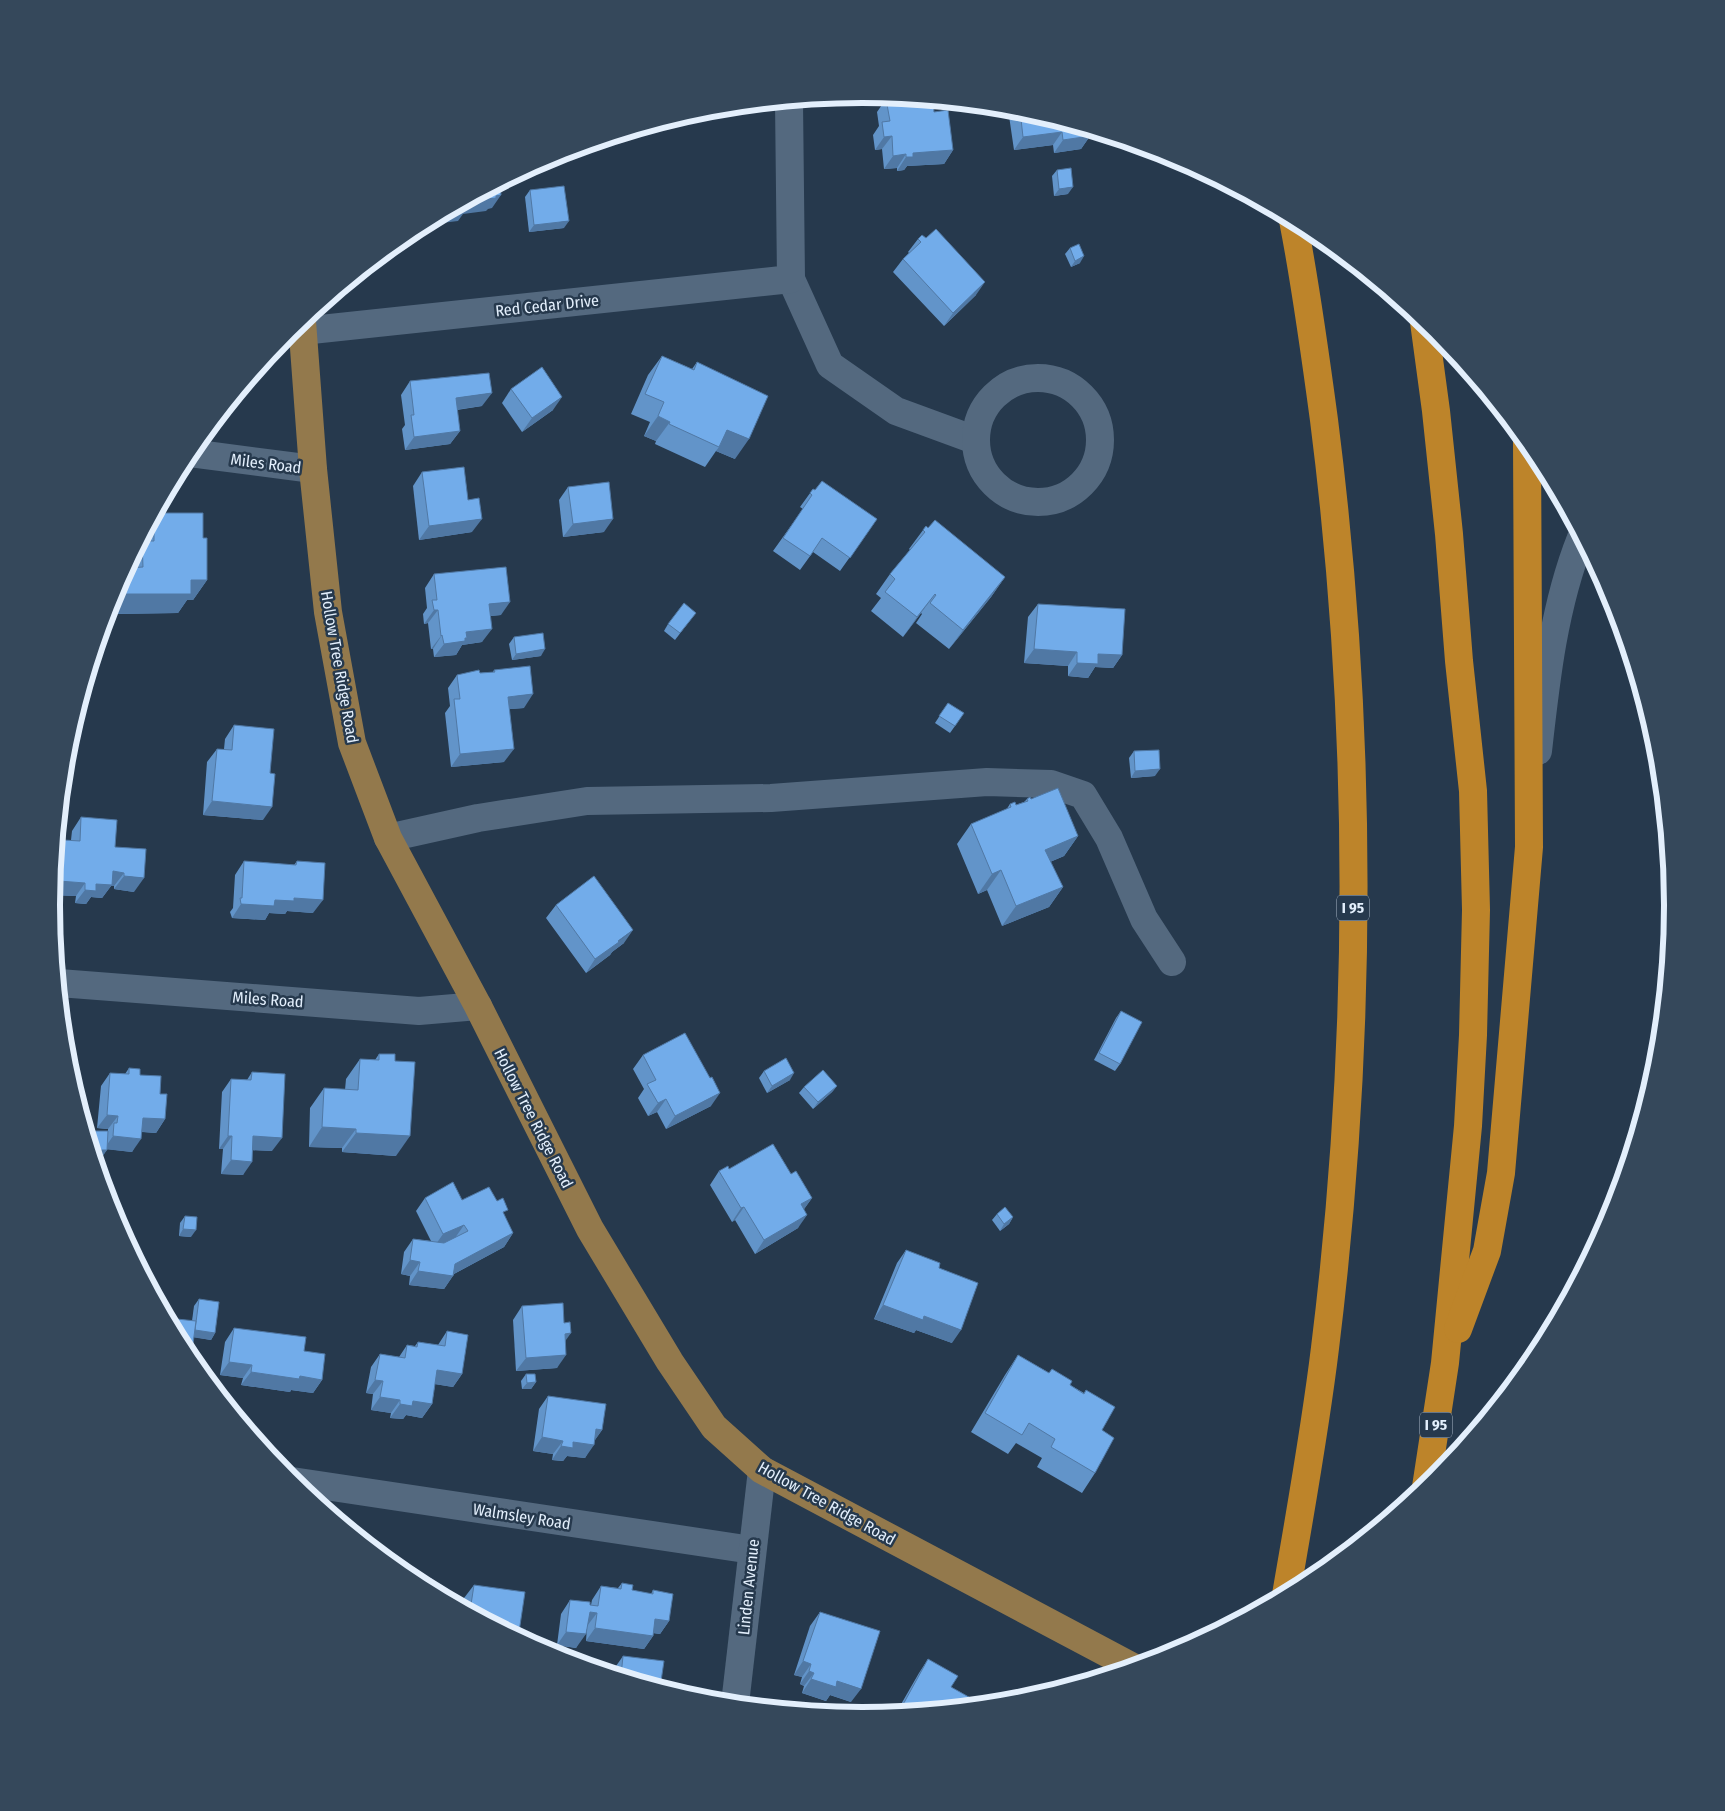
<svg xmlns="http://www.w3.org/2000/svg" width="1725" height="1811" viewBox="0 0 1725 1811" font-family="'Fira Sans Condensed',sans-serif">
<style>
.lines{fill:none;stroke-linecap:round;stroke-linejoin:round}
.minor{stroke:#54697f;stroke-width:28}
.major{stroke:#93794c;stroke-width:28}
.highway{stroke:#bd842a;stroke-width:28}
.wall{fill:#6294c9}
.shaded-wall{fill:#5078a4}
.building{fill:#72acea;stroke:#5078a4}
.labels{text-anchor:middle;stroke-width:5;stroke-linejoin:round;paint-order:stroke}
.shield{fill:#26394d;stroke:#aab8c8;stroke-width:1}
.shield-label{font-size:15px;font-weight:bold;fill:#e3effc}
.street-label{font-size:16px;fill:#e3effc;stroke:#26394d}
.rim{fill:none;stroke:#e3effc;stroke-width:6}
</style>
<rect width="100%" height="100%" fill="#26394d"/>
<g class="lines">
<g class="minor">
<path d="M791,279L830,365L896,411L975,440"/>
<path d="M302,331L791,279L789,102"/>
<circle cx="1038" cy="440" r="62"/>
<path d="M190,453L313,469"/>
<path d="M1538,751C1546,679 1554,606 1581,538"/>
<path d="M388,838L478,818L587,801L771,798L987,782L1051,784L1083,795L1109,838L1144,919L1172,962"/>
<path d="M59,983L419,1011L478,1006"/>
<path d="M292,1481L752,1550"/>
<path d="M735,1704L762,1470"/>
</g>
<path class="major" d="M302,321L313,469L328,612L352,743L388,838L478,1006L590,1229L670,1362L714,1427L762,1470L1133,1667"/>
<g class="highway">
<path d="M1424,322L1436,411L1449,534L1459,661L1473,791L1476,910L1473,1035L1468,1126L1445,1363L1426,1487"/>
<path d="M1458,1329L1487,1251L1501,1173L1529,847L1527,442"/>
<path d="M1286,1595C1300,1513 1315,1431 1325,1348C1363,1040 1363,727 1324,420C1315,353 1306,286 1293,220"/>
</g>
</g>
<g class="wall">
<path d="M886,99L934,112L953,150L944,164L907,166L904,170L897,171V168L884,169L882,149L875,150L873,135L879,126L877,112Z"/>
<path d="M1008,109L1021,110L1090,136L1081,149L1054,153L1053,145L1014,150Z"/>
<path d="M1057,170L1068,194L1054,196L1052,176Z"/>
<path d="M530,190L564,228L529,232L525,197Z"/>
<path d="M926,238L976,295L944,326L893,272L903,259L909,253L908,252L918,239Z"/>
<path d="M1070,248L1080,263L1071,267L1065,254Z"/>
<path d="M662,356L692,369L697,362L735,459L716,451L705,467L655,444L656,441L644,436L650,422L631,414L648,375Z"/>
<path d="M410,381L482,406L457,410L460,431L450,444L405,450L402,429L405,425L401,395Z"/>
<path d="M511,389L553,410L522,432L502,403Z"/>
<path d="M422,472L472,532L419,540L413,486Z"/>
<path d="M568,487L604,532L563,537L559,500Z"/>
<path d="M813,489L877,519L840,571L813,552L800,570L773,551L803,509L800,507Z"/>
<path d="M157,513L203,538L207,580L193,600H187L178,613L113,614V618L101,634L113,595L129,568V566Z"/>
<path d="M926,526L1005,577L991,597L949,649L916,623L922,614L921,613L903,637L871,611L881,598L876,594L890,574L910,550L909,549Z"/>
<path d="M434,574L501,615L490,616L482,642L462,645L456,655L434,657L433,649H431L428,623L424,624L423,614L427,608L425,588Z"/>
<path d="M1038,604L1122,655L1113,668L1095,667L1088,678L1068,676V666L1024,663L1028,617Z"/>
<path d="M691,619L675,640L664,631L668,624Z"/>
<path d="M514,637L541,656L512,660L509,644Z"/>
<path d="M494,670L524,708L510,709L504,762L451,767L445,713L450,706L448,688L457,675L493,672Z"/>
<path d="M948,703L955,726L950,733L935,723Z"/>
<path d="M234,725L263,820L203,815L207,762L217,749H224L225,739Z"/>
<path d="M1134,751L1155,776L1131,778L1129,758Z"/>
<path d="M1027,799H1031L1078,836L1064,856L1050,862L1063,887L1049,907L1002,926L987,890L978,894L957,844L971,824L1006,810L1010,804L1016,805L1024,802Z"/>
<path d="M81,817L115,847L134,892L114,889V886H111L102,898L91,897L86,904L75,903L76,896L52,895L57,848L63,840H71L72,831Z"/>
<path d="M244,861L294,865L297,861L313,913L287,911L285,914L269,913L265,920L232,918L230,912L233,908L235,875Z"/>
<path d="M556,905L624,943L612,952L610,955L586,973L546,918Z"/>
<path d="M1121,1011L1120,1064L1115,1071L1094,1060L1116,1018Z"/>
<path d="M379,1054L396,1156L342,1152V1148L309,1147L310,1108L324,1088L345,1090L346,1079L360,1059L375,1060Z"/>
<path d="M643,1055L711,1106L666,1129L657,1112L648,1116L638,1098L644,1089L633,1069Z"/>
<path d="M129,1068L140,1075L160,1094L165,1119L156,1133L142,1132L132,1152L107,1149L102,1157L87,1131L108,1132V1129L97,1128L101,1086L110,1073L125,1074Z"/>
<path d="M764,1071L790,1080L767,1093L759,1078Z"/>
<path d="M252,1072L272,1151L253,1150L243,1175L221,1174L223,1149H219L222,1092L231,1079L247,1080Z"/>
<path d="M837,1086L832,1092L813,1109L799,1093L804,1087Z"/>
<path d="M729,1169L791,1174L812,1198L804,1209L798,1228L755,1254L735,1220L732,1222L710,1185L719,1171Z"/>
<path d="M425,1198L462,1200L504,1215L513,1233L504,1247L454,1274L444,1289L409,1285L410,1276L401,1274L404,1252L413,1239L431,1241L416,1211Z"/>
<path d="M997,1214L1013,1217L1009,1224L1000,1231L992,1220Z"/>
<path d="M185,1216L191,1237L179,1236L180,1223Z"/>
<path d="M906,1250L939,1268L952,1343L916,1330L914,1333L874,1319L897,1263Z"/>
<path d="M199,1299L215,1333L211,1340L194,1337L192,1321L194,1306Z"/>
<path d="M522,1306L565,1341L557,1368L516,1371L513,1320Z"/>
<path d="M234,1328L304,1351L322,1380L313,1393L291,1390L290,1392L241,1385L243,1378L220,1375L225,1342Z"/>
<path d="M447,1331L462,1374L453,1387L435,1384L432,1404L422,1418L406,1415L403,1419L390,1418L391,1413L371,1410L373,1394L366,1393L371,1367L380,1354L399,1357L407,1345L415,1346L418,1342L438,1345Z"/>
<path d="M1018,1355L1084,1393L1086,1390L1102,1430L1095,1473L1082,1493L1037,1467L1042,1458L1016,1443L1008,1454L971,1432L1005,1375Z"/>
<path d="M526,1374L536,1382L531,1389H522L521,1381Z"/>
<path d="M548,1396L602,1430L594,1441L585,1458L567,1456L563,1461L552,1460L553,1454L533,1451L539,1409Z"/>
<path d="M622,1583L632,1590L651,1594L653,1590L669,1621L660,1634L653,1633V1636L644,1649L586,1641L587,1626L576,1648L557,1645L561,1614L570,1600L591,1605L592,1600L601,1586L618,1588Z"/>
<path d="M474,1585L519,1632L517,1636L463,1607L464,1598Z"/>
<path d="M820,1612L851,1702L830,1695L826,1701L802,1693L804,1686L800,1684L802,1677L794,1675L810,1626Z"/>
<path d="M623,1656L660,1688L614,1674V1669Z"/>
<path d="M928,1659L951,1687L983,1705L896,1713L919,1673Z"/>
</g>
<g class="shaded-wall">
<path d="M1062,132L1053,145L1014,150L1023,137Z"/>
<path d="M892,136L882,149L875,150L884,137Z"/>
<path d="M1090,136L1081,149L1054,153L1063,140Z"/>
<path d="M953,150L944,164L907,166L904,170L897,171L906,157L913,153Z"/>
<path d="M906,154L897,168L884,169L893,156Z"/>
<path d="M1073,187L1068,194L1054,196L1059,189Z"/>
<path d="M501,195L492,208L488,209L486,211L463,214L458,221L425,225L469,201Z"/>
<path d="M569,221L564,228L529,232L534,225Z"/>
<path d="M1084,256L1080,263L1071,267L1075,261Z"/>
<path d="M985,282L976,295L944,326L953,313Z"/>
<path d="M492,393L482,406L447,411L456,398Z"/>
<path d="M562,397L553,410L522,432L532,418Z"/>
<path d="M658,416L670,422L656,441L644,436Z"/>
<path d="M727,430L749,439L735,459L716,451L719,447Z"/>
<path d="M460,431L450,444L405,450L414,437Z"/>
<path d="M482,519L472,532L419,540L429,526Z"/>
<path d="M613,519L604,532L563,537L573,524Z"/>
<path d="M1005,577L991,597L949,649L963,630Z"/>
<path d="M191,580H207L193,600H187L178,613L107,614L113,594Z"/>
<path d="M935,594L921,613L903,637L917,617Z"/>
<path d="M510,602L501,615L479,617L489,604Z"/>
<path d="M434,610H438L428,623L424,624Z"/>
<path d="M106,618H113L101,634Z"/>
<path d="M492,629L482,642L462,645L456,655L434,657L444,644L466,632Z"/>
<path d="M442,635L433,649H431L441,636Z"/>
<path d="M545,649L541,656L512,660L516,654Z"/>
<path d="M1034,649L1077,652L1068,666L1024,663Z"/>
<path d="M1098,654L1122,655L1113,668L1095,667L1088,678L1068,676L1077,663Z"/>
<path d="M533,694L524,708L499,710L508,697Z"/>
<path d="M514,749L504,762L451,767L460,754Z"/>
<path d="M1160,769L1155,776L1131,778L1135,771Z"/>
<path d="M212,801L272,807L263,820L203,815Z"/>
<path d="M1078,836L1064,856L1031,870L1045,850Z"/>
<path d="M1001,870L987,890L978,894L992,874Z"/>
<path d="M113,871L124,873L114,886H111L102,898L91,897L86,904L75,903L85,890L96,884Z"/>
<path d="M124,876L144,878L134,892L114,889Z"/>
<path d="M59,881L85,883L76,896L52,895L53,891Z"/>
<path d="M1063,887L1049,907L1002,926L1016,906Z"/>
<path d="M294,898L323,900L313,913L287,911L285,914L269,913L265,920L232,918L241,904Z"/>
<path d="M633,930L624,943L612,952L610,955L586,973L595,959Z"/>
<path d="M794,1073L790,1080L767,1093L772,1086Z"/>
<path d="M837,1086L832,1092L813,1109L818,1102Z"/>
<path d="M720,1093L711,1106L666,1129L675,1116Z"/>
<path d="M666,1099L657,1112L648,1116L658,1103Z"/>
<path d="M107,1115L118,1116L108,1129L97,1128Z"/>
<path d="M143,1118L165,1119L156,1133L133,1131Z"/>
<path d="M322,1127L356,1129L342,1148L309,1147Z"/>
<path d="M356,1133L410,1136L396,1156L342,1152Z"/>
<path d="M113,1136L141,1139L132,1152L104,1149Z"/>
<path d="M228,1136H232L223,1149H219Z"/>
<path d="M253,1136L282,1138L272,1151L244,1150Z"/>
<path d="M101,1150H107L102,1157L96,1156Z"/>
<path d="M231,1160L252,1162L243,1175L221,1174Z"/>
<path d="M812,1198L802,1212L801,1204Z"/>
<path d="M744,1207L735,1220L732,1222L741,1208Z"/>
<path d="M807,1215L798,1228L755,1254L764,1240Z"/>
<path d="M1013,1217L1009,1224L1000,1231L1004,1224Z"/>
<path d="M464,1225L455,1238L434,1247L443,1234Z"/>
<path d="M183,1229L196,1230L191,1237L179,1236Z"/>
<path d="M513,1233L504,1247L450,1276H453L444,1289L409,1285L418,1271L455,1264Z"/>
<path d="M410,1260L420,1262L410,1276L401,1274Z"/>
<path d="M883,1305L924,1316L961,1330L952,1343L916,1330L914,1333L874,1319Z"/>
<path d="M195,1330L215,1333L211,1340L191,1337Z"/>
<path d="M571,1333L561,1347L565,1334Z"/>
<path d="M566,1355L557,1368L516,1371L526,1358Z"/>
<path d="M229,1362L252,1365L243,1378L220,1375Z"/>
<path d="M437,1370L462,1374L453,1387L428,1383Z"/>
<path d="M251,1372L300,1376L322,1380L313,1393L291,1390L290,1392L241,1385Z"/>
<path d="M375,1380L383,1381L373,1394L366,1393Z"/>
<path d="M536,1382L531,1389H522L527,1383Z"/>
<path d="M380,1397L400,1400L391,1413L371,1410Z"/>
<path d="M413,1401L432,1404L422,1418L406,1415L403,1419L390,1418L400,1404Z"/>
<path d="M596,1429L602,1430L593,1443Z"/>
<path d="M542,1437L563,1441L553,1454L533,1451Z"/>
<path d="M573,1442L594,1445L585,1458L567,1456L563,1461L552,1460L561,1446Z"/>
<path d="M590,1612L597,1613L587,1626Z"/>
<path d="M655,1619L669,1621L660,1634L646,1632Z"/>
<path d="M595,1628L653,1636L644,1649L586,1641Z"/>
<path d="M505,1630L519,1632L517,1636Z"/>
<path d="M566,1632L586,1634L576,1648L557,1645Z"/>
<path d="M803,1661L811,1664L802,1677L794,1675Z"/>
<path d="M809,1671L814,1673L804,1686L800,1684Z"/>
<path d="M811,1679L837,1681L861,1689L851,1702L830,1695L826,1701L802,1693Z"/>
</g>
<g class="building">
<path d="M897,98L933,101L934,112L948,110L953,150L913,153V157H906V154L893,156L892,136L884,137L882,122L890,121L886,99Z"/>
<path d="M1020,110L1089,131L1090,136L1063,140L1062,132L1023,137Z"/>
<path d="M1071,168L1073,187L1059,189L1057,170Z"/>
<path d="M500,184L501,195L496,196V198L469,201Z"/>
<path d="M564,186L569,221L534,225L530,190Z"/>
<path d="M466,202L467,208L452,209Z"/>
<path d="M936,229L985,282L953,313L903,259L921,242L918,239L922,235L926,238Z"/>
<path d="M1079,244L1084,256L1075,261L1070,248Z"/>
<path d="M662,356L694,370L697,362L768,396L749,439L727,430L719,447L669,424L670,422L658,416L664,402L645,394Z"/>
<path d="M542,367L562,397L532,418L511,389Z"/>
<path d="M489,373L492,393L456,398L460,431L414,437L411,415H414L410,381Z"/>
<path d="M464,467L468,500L479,498L482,519L429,526L422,472Z"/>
<path d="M822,481L877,519L850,558L822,538L810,556L783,538L812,495L810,493L813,489L815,490Z"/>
<path d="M609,482L613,519L573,524L568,487Z"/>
<path d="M157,513H203V538H207V580H191V594H113L128,568L143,567L142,541H154V518Z"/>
<path d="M935,520L1005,577L963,630L930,603L936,595L935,594L917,617L885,592L895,579L890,574L925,532L923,530L926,526L928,528Z"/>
<path d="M506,567L510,602L489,604L492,629L466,632L467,638H465V641L444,644L442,635L441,636L438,610H434L432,600H437L434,574Z"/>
<path d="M113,596V618H106Z"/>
<path d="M684,603L696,613L680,633L668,624Z"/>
<path d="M1038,604L1125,609L1122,655L1098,654V664L1077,663V652L1034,649Z"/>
<path d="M543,633L545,649L516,654L514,637Z"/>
<path d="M530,666L533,694L508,697L514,749L460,754L454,699H460L457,675L479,670L480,673L495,672L494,670Z"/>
<path d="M948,703L964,713L955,726L939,716Z"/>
<path d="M234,725L274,729L270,773L275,774L272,807L212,801L217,749L232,750Z"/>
<path d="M1159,750L1160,769L1135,771L1134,751Z"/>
<path d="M1058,788L1078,836L1045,850L1063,887L1016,906L1001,870L992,874L971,824L1011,807L1010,804L1015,802L1016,805L1028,801L1027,799L1030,797L1031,799Z"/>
<path d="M81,817L117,820L115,847L146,849L144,878L124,876V873L113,871L112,885L96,884V891L85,890V883L59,881L63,840L80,841Z"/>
<path d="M244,861L296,865L297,861L325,863L323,900L294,898V901L275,900L274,906L241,904L240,898H242Z"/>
<path d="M594,876L633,930L618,941L619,942L595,959L556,905Z"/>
<path d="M1121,1011L1142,1022L1120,1064L1099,1053Z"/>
<path d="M685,1033L710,1078L712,1077L720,1093L675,1116L666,1099L658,1103L647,1084L656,1080L643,1055Z"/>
<path d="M379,1054H395V1061L415,1062L410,1136L356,1133V1129L322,1127L324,1088L358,1090L360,1059L379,1060Z"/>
<path d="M786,1058L794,1073L772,1086L764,1071Z"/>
<path d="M129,1068L140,1069V1075L161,1076L160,1094H167L165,1119L143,1118L141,1139L113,1136L114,1123H117L118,1116L107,1115L110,1073L129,1074Z"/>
<path d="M823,1070L837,1086L818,1102L804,1087Z"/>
<path d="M252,1072L285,1074L282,1138L253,1136L252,1162L231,1160L232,1136H228L231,1079L251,1080Z"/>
<path d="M87,1131H108L107,1150H101L99,1169Z"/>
<path d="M773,1144L791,1174L796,1171L812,1198L801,1204L807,1215L764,1240L744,1207L741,1208L719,1171L728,1166L729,1169Z"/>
<path d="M453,1182L462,1200L489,1187L497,1201L503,1198L508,1210L503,1212L513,1233L455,1264L453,1276L418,1271L420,1262L410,1260L413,1239L444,1243L468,1231L464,1225L443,1234L425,1198Z"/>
<path d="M1005,1207L1013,1217L1004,1224L997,1214Z"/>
<path d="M185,1216L197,1217L196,1230L183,1229Z"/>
<path d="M906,1250L940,1263L939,1268L978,1283L961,1330L924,1316L923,1320L883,1305Z"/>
<path d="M199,1299L219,1302L215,1333L195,1330Z"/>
<path d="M563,1303L564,1323L570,1322L571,1333L565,1334L566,1355L526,1358L522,1306Z"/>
<path d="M167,1318L196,1321L191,1359L188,1356Z"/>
<path d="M234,1328L306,1337L304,1351L325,1354L322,1380L300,1376L299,1379L251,1372L252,1365L229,1362Z"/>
<path d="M447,1331L468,1335L462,1374L437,1370L432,1404L413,1401L412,1406L400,1404V1400L380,1397L383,1381L375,1380L380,1354L405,1358L407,1345L417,1347L418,1342L445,1346Z"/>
<path d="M1018,1355L1049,1373L1052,1369L1072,1381L1070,1385L1084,1394L1086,1390L1115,1407L1102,1430L1114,1438L1095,1473L1051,1447L1055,1439L1029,1423L1022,1435L985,1413Z"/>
<path d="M526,1374H535L536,1382L527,1383Z"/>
<path d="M548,1396L606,1404L602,1430L596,1429L594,1445L573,1442V1448L561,1446L563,1441L542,1437Z"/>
<path d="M407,1576L432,1579L431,1590L412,1580Z"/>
<path d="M622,1583L633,1585L632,1590L653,1594V1590L673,1594L669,1621L655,1619L653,1636L595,1628L597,1613L590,1612L586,1634L566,1632L570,1600L590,1602V1605L598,1606L601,1586L621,1589Z"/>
<path d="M474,1585L525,1592L519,1632L505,1630L470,1611Z"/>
<path d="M820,1612L880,1631L861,1689L837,1681L836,1687L811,1679L814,1673L809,1671L811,1664L803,1661Z"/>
<path d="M623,1656L664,1661L660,1688L621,1676Z"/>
<path d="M928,1659L958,1676L951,1687L983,1705L904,1713L900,1710Z"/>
</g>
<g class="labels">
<g class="shield">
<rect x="1337" y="895.5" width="32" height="25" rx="4"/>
<rect x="1420" y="1412.5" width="32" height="25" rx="4"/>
</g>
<g class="shield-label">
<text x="1353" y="913">I 95</text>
<text x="1436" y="1430">I 95</text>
</g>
<g class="street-label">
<text transform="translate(547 305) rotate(-6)" y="6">Red Cedar Drive</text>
<text transform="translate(266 463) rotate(7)" y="6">Miles Road</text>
<text transform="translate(340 667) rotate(80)" y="6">Hollow Tree Ridge Road</text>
<text transform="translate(268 999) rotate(4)" y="6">Miles Road</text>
<text transform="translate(534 1118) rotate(63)" y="6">Hollow Tree Ridge Road</text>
<text transform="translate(827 1503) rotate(29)" y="6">Hollow Tree Ridge Road</text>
<text transform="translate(522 1516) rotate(9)" y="6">Walmsley Road</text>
<text transform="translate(748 1587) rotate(-84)" y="6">Linden Avenue</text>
</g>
</g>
<path d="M0 0H1725V1811H0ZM60 905a802 802 0 1 1 1604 0a802 802 0 1 1-1604 0Z" fill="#35485b" fill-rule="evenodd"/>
<path class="rim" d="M60 905a802 802 0 1 1 1604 0a802 802 0 1 1-1604 0Z"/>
</svg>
